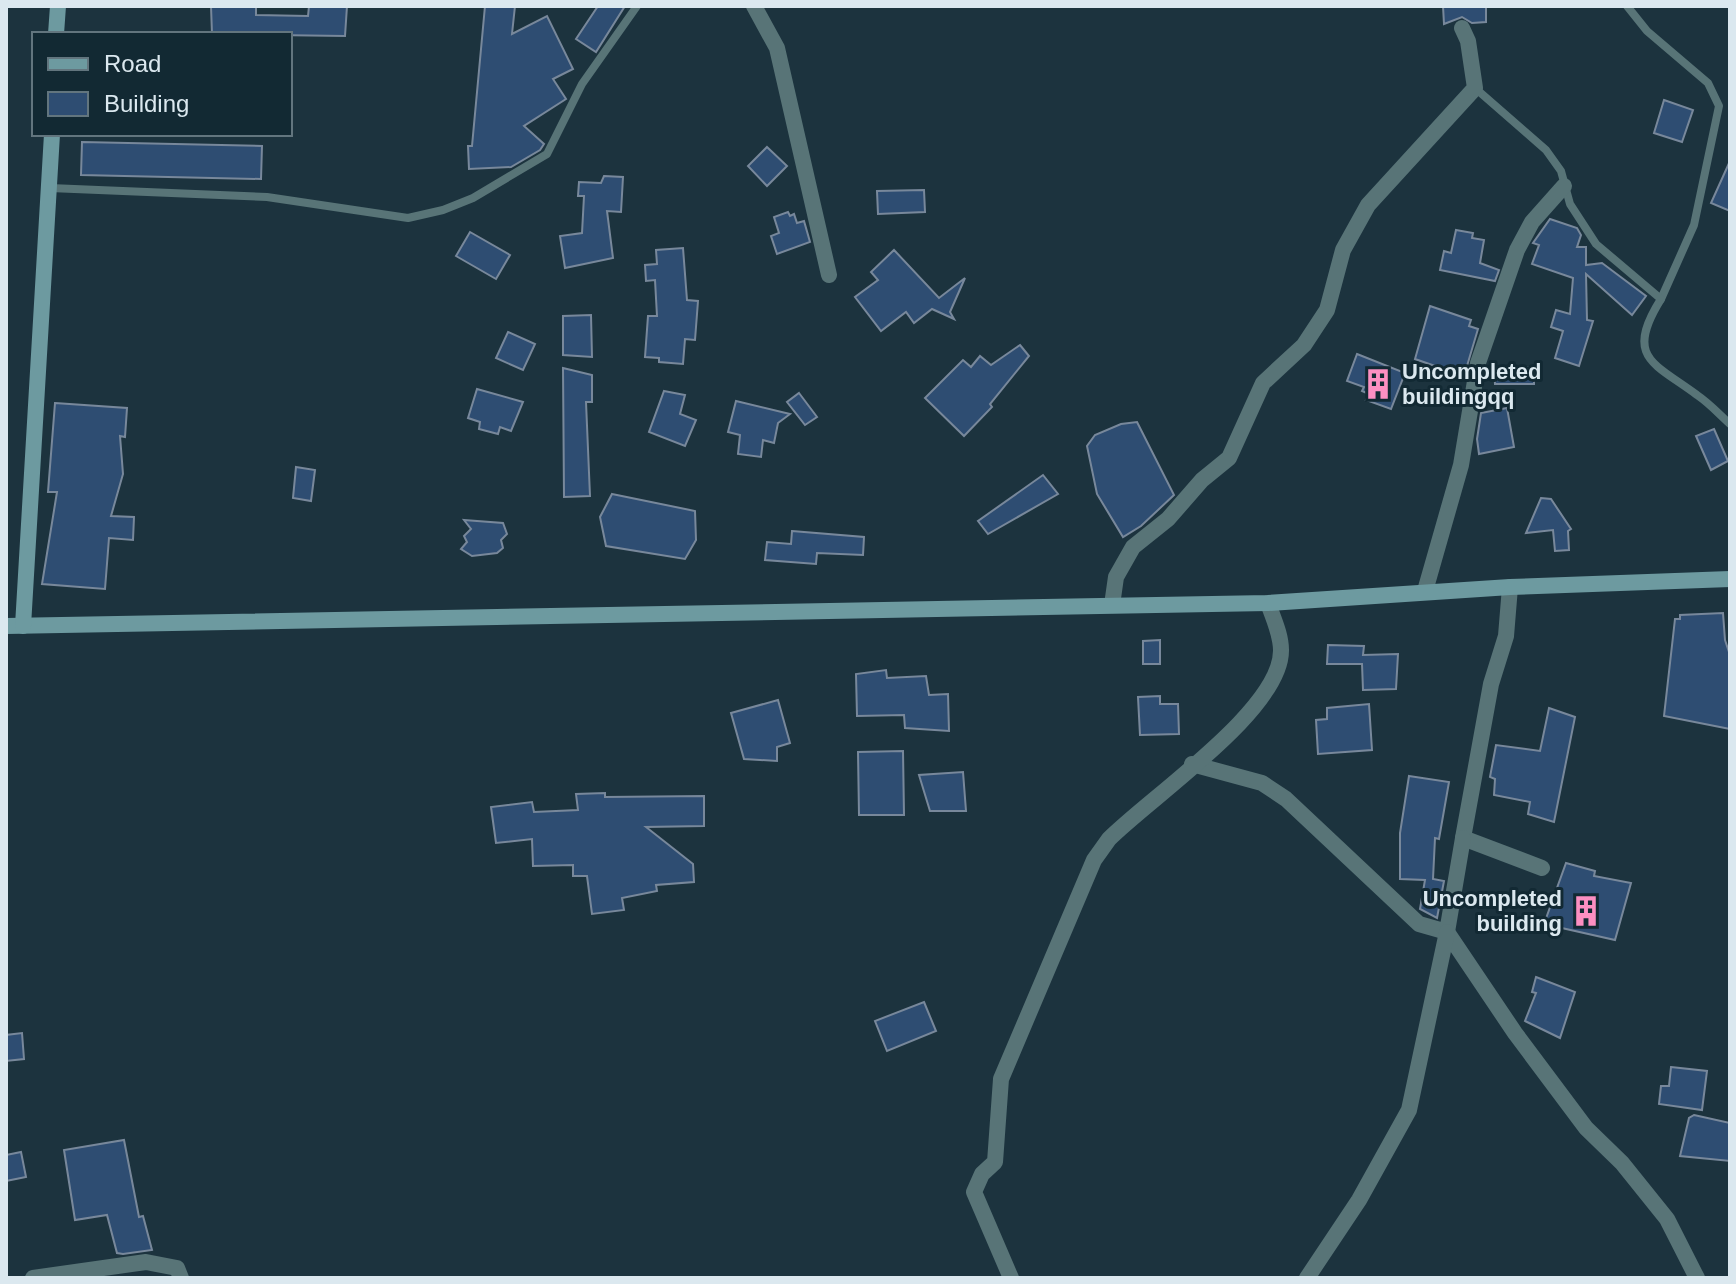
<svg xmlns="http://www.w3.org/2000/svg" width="1736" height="1284" viewBox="0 0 1736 1284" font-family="Arial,sans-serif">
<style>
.building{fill:#2e4d72;stroke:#78889b;stroke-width:2}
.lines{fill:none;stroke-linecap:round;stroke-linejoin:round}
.lane{stroke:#587477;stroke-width:8}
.street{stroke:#587477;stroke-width:16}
.secondary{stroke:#6d9aa0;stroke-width:16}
.labels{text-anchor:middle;stroke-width:6;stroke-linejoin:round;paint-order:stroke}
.poi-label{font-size:22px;font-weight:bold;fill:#dbe8ef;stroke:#122933;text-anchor:start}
</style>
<rect width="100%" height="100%" fill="#1c333e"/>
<g class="building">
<path d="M211,6H256V15L308,16L309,6H347L345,36L212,34Z"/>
<path d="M485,6H515L512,34L547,16L573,69L553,79L566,99L524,126L544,144L540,150L511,167L469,169L468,146H472Z"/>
<path d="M598,6H625L596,52L576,39Z"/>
<path d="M1443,6H1486V22L1472,23L1462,17L1444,24Z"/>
<path d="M1664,100L1693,110L1682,142L1654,133Z"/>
<path d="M82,142L262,146L261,179L81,175Z"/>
<path d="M767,147L787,166L767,186L748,166Z"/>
<path d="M1730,161V211L1711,203Z"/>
<path d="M604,176L623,177L621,212L607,211L613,258L565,268L560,236L582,233L584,196H578L579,182L601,183Z"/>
<path d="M924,190L925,212L878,214L877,191Z"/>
<path d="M788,212L790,216L794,214L797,223L804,221L810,242L777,254L771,236L779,233L774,217Z"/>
<path d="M1550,219L1577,228L1581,235L1577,247H1586V265L1602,263L1646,296L1632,315L1586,274L1587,320L1593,321L1579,366L1555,358L1563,331L1551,327L1556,310L1570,314L1573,278L1532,264L1539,245L1533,243Z"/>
<path d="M1456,230L1473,233L1472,238L1484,240L1480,263L1499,270L1495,281L1440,270L1444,251L1451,253Z"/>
<path d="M470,232L510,255L496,279L456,256Z"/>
<path d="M683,248L687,300L698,301L695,340L685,339L683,364L659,362V358L645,357L648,316H657L655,280L646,281L645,265L657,264L656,250Z"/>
<path d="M894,250L939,298L965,278L950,312L954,319L932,309L914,323L906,312L881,331L855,297L878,280L871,272Z"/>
<path d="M1430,306L1471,320L1469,326L1478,329L1464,376L1415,359Z"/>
<path d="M591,315L592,357L563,355V316Z"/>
<path d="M508,332L535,344L523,370L496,358Z"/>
<path d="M1020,345L1029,356L990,404L992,407L964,436L925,398L963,360L971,367L980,356L991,365Z"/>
<path d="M1357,354L1405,373L1391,409L1366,400L1369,394L1362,391L1364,387L1347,381Z"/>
<path d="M1494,367H1534V384H1495Z"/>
<path d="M563,368L592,375V402H586L590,496L564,497Z"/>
<path d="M477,389L523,402L511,431L500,427L498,434L479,429L480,422L468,418Z"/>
<path d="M664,391L685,395L680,414L696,420L685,446L649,432Z"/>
<path d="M799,393L817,417L805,425L787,402Z"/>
<path d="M736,401L790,414L778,423L774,443L763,440L761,457L738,454L740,435L728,432Z"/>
<path d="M55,403L127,408L125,437L120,436L123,474L111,516L134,517L133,540L109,538L105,589L42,584L57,492H48Z"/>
<path d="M1507,408L1514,447L1479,454L1477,439L1481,413Z"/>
<path d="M1137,422L1174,495L1141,526L1123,537L1097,494L1087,446L1095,435L1121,424Z"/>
<path d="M1714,429L1728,461L1711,470L1696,436Z"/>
<path d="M296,467L315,470L311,501L293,498Z"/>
<path d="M1043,475L1058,494L988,534L978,521Z"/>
<path d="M612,494L695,511L696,540L685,559L606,546L600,517Z"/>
<path d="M1541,498L1551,499L1571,529L1568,531L1569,550L1555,551L1553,530L1526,533Z"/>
<path d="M464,520L503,523L507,534L501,540L503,548L497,553L472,556L461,549L467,542L464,536L471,529Z"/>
<path d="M792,531L864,537L863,555L817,553L816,564L765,560L767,542L791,544Z"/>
<path d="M1723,613L1725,640L1730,655V729L1664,716L1675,619H1680V615Z"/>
<path d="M1160,640V664H1143V641Z"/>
<path d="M1328,645L1364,646L1363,655L1398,654L1396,689L1363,690L1362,664H1327Z"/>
<path d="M886,670L887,678L926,676L929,695L948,694L949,731L905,728L904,715L857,716L856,674Z"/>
<path d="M1160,696V704H1178L1179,734L1140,735L1138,697Z"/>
<path d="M778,700L790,743L777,747V761L744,759L731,713Z"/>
<path d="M1369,704L1372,750L1318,754L1316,720L1327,719V708Z"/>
<path d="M1549,708L1575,717L1554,822L1528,814L1530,802L1494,795L1495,779L1490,777L1496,745L1540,751Z"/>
<path d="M903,751L904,815H859L858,752Z"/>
<path d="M963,772L966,811H930L919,775Z"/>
<path d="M1409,776L1449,782L1439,839L1435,838L1433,879L1444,881L1437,918L1420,909L1425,880L1400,879V833Z"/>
<path d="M605,793V797L704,796V826L646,827L693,864L694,882L656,885L657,891L622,898L624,910L592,914L587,876H573V865L533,866L532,839L496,843L491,807L532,802L534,812L578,810L576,794Z"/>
<path d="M1566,863L1595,871L1594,876L1631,883L1615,940L1544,924Z"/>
<path d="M1536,977L1575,992L1560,1038L1525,1021L1536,993L1532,992Z"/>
<path d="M924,1002L936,1031L887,1051L875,1021Z"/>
<path d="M22,1033L24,1059L6,1061V1035Z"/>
<path d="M1671,1067L1707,1071L1702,1110L1659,1104L1661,1086H1669Z"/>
<path d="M1694,1115L1730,1123V1161L1680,1156L1689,1118Z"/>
<path d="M124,1140L139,1217L143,1216L152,1250L123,1254L117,1253L107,1215L75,1220L64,1150Z"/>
<path d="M21,1152L26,1177L6,1181V1155Z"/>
</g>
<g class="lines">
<g class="lane">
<path d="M1627,6L1647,31L1708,83L1719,106L1694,225L1661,299"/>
<path d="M1475,88L1546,150L1561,171L1570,204L1596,244L1661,299C1624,358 1654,363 1697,395C1709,403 1719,414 1730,424"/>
<path d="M50,188L267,197L408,218L443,210L473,198L547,154L582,84L637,6"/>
</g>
<g class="street">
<path d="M754,6L777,48L829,275"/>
<path d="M1510,587L1506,636L1491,684L1463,838L1542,868"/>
<path d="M1425,591L1461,465L1478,363L1517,250L1532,222L1564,186"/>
<path d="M1112,605L1116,577L1133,547L1168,519L1202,480L1229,458L1263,383L1304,345L1327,310L1343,250L1368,205L1475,88L1468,41L1462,28"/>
<path d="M1192,764L1262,783L1286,799L1419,924L1447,932L1463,838"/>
<path d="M1447,932L1515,1033L1586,1128L1622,1163L1667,1219L1697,1278"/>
<path d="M33,1278L146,1262L177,1268L181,1278"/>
<path d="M1011,1278L974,1192L982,1174L995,1162L1001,1079L1094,860L1109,839C1152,796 1282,709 1281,650C1281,634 1273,618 1268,603"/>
<path d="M1307,1278L1359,1200L1409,1110L1447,932"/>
</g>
<g class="secondary">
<path d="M56,34L58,6"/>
<path d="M6,626L1268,603L1510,587L1730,579"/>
<path d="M23,626L52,134"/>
</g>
</g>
<defs>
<symbol id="building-bare" viewBox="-9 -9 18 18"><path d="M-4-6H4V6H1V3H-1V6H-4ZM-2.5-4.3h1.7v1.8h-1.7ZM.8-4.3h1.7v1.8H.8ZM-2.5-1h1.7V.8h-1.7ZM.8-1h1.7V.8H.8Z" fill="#fc8fc2" stroke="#122933" stroke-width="2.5" paint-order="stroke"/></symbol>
</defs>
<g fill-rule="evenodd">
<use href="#building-bare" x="1356" y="362" width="44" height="44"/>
<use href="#building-bare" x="1564" y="889" width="44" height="44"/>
</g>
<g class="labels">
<g class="poi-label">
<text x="1402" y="379">Uncompleted<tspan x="1402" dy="25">buildingqq</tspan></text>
<text x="1562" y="906" text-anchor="end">Uncompleted<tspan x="1562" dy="25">building</tspan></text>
</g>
</g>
<rect width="1736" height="1284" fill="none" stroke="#dbe8ef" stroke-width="16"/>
<rect x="32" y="32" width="260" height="104" fill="#122933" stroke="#62757e" stroke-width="2"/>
<rect x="48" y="58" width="40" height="12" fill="#6d9aa0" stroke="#62757e" stroke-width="2"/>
<text x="104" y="72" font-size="24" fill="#dbe8ef">Road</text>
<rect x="48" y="92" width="40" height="24" fill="#2e4d72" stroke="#62757e" stroke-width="2"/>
<text x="104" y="112" font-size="24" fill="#dbe8ef">Building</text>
</svg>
